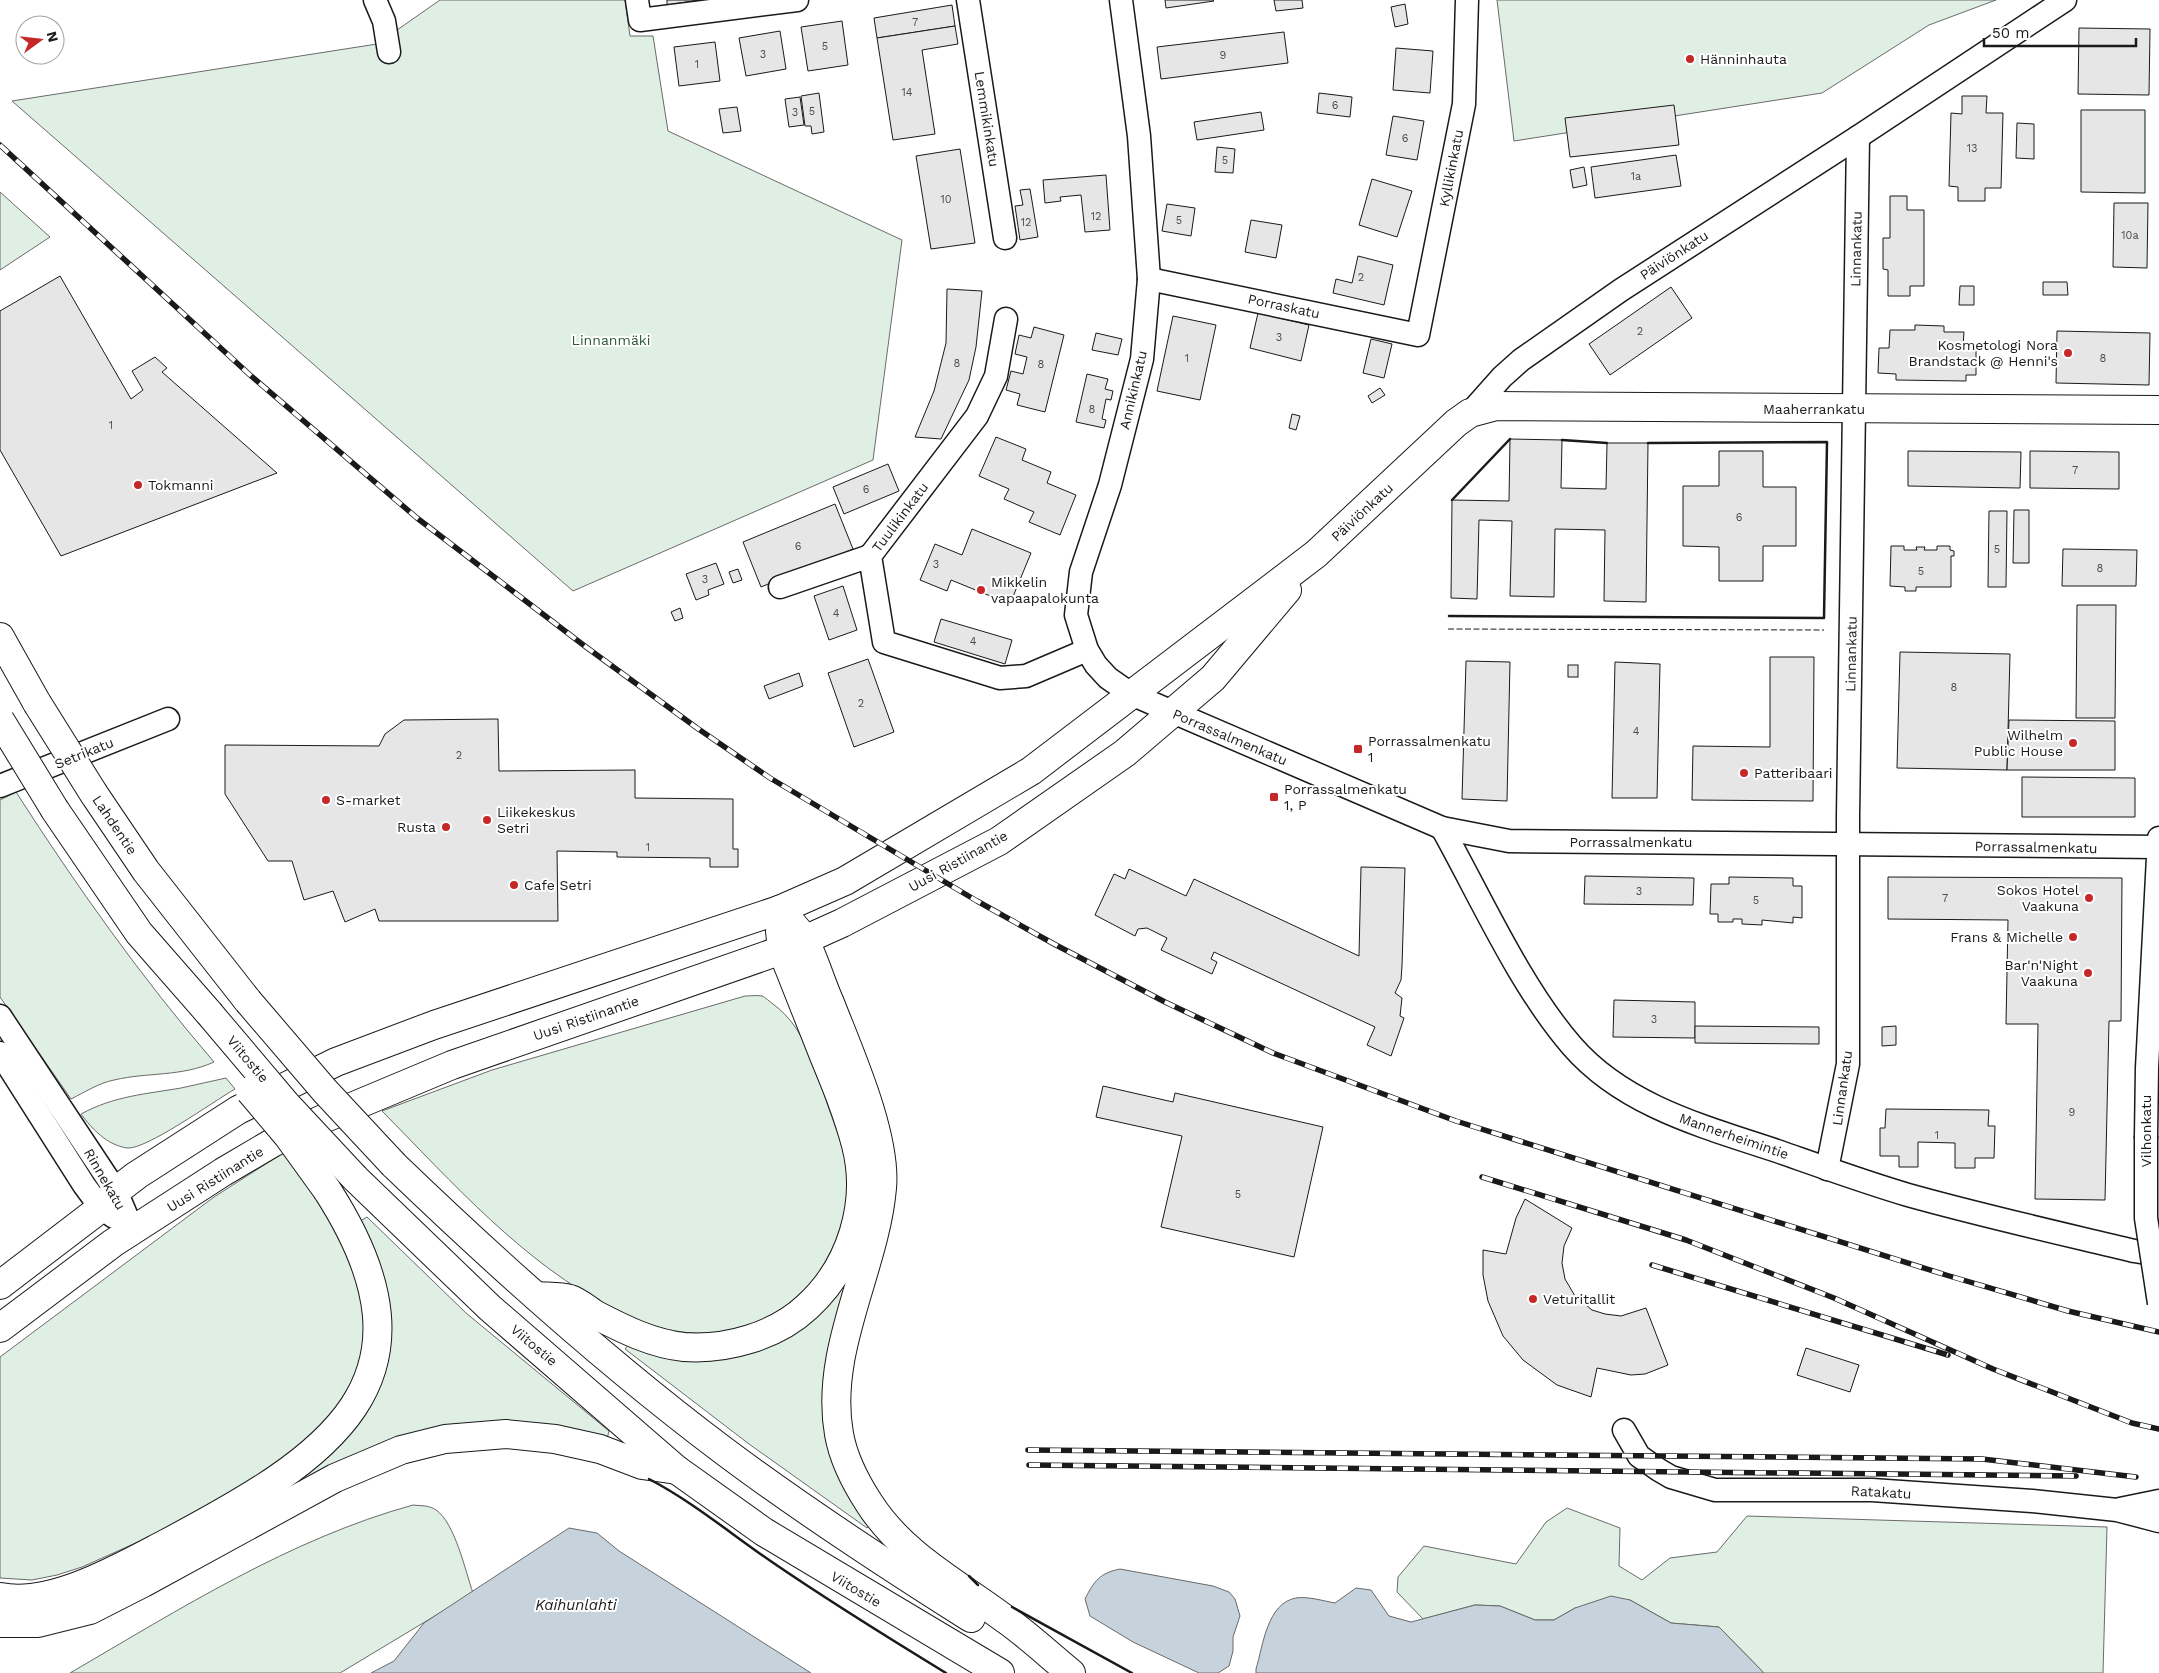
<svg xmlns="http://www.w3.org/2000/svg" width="2159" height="1673" viewBox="0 0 2159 1673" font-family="'Work Sans',sans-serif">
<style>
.green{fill:#e0efe3;stroke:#6a6a6a}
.water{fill:#c6d2dc;stroke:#6a6a6a}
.building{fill:#e6e6e6;stroke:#1a1a1a}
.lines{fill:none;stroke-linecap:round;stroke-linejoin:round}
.minor-casing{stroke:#1a1a1a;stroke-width:25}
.major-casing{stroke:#1a1a1a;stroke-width:30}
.highway-casing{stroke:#1a1a1a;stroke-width:30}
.minor{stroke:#fff;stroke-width:22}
.major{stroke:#fff;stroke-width:28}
.highway{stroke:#fff;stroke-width:28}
.rail-casing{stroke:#1a1a1a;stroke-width:5.5}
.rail{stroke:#fff;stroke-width:4;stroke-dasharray:11;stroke-linecap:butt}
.minor-bridge-casing{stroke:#1a1a1a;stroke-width:25;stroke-linecap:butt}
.highway-bridge-casing{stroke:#1a1a1a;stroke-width:30;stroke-linecap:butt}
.minor-bridge{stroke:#fff;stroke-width:22}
.highway-bridge{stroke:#fff;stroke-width:28}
.fence{stroke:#1a1a1a;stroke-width:1;stroke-dasharray:6 2.5;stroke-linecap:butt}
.wall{stroke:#1a1a1a;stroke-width:2.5}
.poi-dot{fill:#c62828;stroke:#fff;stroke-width:2}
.labels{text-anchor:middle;stroke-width:4;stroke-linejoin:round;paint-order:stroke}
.number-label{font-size:11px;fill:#4d4d4d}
.poi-label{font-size:14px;fill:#1a1a1a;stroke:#fff;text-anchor:start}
.street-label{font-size:14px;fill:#1a1a1a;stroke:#fff}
.park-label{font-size:14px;fill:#2b5a34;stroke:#fff}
.water-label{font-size:15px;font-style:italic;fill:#1a1a1a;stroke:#fff}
</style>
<rect width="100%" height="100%" fill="#fff"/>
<g class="green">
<path d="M440,0H625L630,36H653L668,131L902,240L873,460L573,591L12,101L377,44Z"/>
<path d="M1497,0H1996L1929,25L1822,93L1514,141Z"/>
<path d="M0,192L50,237L0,270Z"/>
<path d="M16,792C77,887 141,977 214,1062C181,1077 148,1072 114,1080C99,1083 85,1092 71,1099L0,997V800Z"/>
<path d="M745,996C750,996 757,995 762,996C765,997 770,1002 773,1004C806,1028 816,1071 829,1109C835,1126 842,1144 846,1162C849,1176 849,1192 847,1205C844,1235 829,1264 808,1286C752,1344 685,1345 615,1310C524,1264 452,1182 382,1111L492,1070Z"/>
<path d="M226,1078L235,1089C214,1101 146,1150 127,1148C107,1145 92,1129 81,1114C114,1096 146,1094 181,1088C196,1085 211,1081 226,1078Z"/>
<path d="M286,1151L301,1170L346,1250L366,1304L362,1362L340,1403L319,1429L285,1458L244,1485L147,1538L82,1567L57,1575L32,1580L0,1578V1357L214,1197Z"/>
<path d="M367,1217L466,1313L609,1431L607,1439L549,1425L292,1490L288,1483C313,1464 344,1445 362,1419C407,1354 394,1286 360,1221Z"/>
<path d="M841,1283L851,1288L831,1367L872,1522L867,1528L749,1444L625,1349L630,1343L686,1358Z"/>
<path d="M413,1505C421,1506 429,1505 436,1510C455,1523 465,1570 473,1593L340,1673H70C180,1609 290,1539 413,1505Z"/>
<path d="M1567,1508L1620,1528L1619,1566L1642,1580L1670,1558L1717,1552L1747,1516L2107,1527L2103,1673H1764L1719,1627L1671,1623L1630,1600L1575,1608L1554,1620H1535L1500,1606L1475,1605L1423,1619L1397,1592L1398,1577L1424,1546L1516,1564L1546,1522Z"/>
</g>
<g class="water">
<path d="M569,1528L597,1533L619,1551L811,1673H371L394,1661L424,1623Z"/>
<path d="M1120,1569L1213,1586L1229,1592L1235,1599L1240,1616L1233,1637V1651L1229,1666L1218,1673H1199L1133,1642L1090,1616L1085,1599C1094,1581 1100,1573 1120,1569Z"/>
<path d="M1356,1588L1371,1590L1389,1616L1411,1622L1475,1605L1500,1606L1535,1620H1554L1575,1608L1611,1596L1630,1600L1671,1623L1719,1627L1764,1673H1256V1669C1263,1646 1267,1603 1296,1598C1307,1596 1324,1601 1335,1603Z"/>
</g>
<g class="building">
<path d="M667,0H700L667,5Z"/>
<path d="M1165,0H1213L1214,1L1166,8Z"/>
<path d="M1274,0H1302L1303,8L1276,11Z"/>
<path d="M1405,4L1408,24L1395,27L1391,7Z"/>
<path d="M952,5L955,26L877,38L874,18Z"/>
<path d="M842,21L848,65L808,71L801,27Z"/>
<path d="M955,26L958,44L922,50L935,134L893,140L877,38Z"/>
<path d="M2079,28L2150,29L2149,95L2078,94Z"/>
<path d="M780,31L786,69L746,76L739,38Z"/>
<path d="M1284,32L1288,63L1161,79L1157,47Z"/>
<path d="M715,42L720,81L679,86L674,47Z"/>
<path d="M1396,48L1433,51L1430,93L1393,90Z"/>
<path d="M819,93L824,132L812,134L811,126H805L801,96Z"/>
<path d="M1319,93L1352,97L1350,117L1317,113Z"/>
<path d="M1962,96H1987L1986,113H2003L2001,188H1985V201H1958V187L1949,186L1951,113L1962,114Z"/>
<path d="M800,97L804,125L789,127L785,99Z"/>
<path d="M1674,105L1679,145L1570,157L1565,118Z"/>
<path d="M737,107L741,131L723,133L719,109Z"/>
<path d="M2081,110H2145V193L2081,192Z"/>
<path d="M1261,112L1264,130L1197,140L1194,122Z"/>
<path d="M1393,116L1424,121L1417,160L1386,155Z"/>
<path d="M2017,123L2034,124V159L2016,158Z"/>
<path d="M1217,147L1235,149L1233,173L1215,172Z"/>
<path d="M960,149L975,243L931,249L916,156Z"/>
<path d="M1676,155L1681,186L1595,198L1591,167Z"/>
<path d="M1584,167L1587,185L1573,188L1570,170Z"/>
<path d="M1106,175L1110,230L1085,232L1081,195L1060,197L1061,201L1045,203L1043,180Z"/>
<path d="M1372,179L1412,191L1397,237L1359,225Z"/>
<path d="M1030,189L1038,237L1020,240L1015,206L1023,205L1020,190Z"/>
<path d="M1890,196H1907V210H1924V286H1910V296H1888V270L1883,269V238H1890Z"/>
<path d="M2114,203H2148L2147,268L2113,267Z"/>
<path d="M1167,204L1195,208L1191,236L1162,231Z"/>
<path d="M1251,220L1282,225L1276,258L1245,252Z"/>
<path d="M1358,256L1393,265L1384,305L1333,293L1336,279L1352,283Z"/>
<path d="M60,276L131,399L143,390L132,371L155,357L167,368L162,372L277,473L61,556L0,450V311Z"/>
<path d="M2043,282H2067L2068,295H2043Z"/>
<path d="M1960,286H1974V305H1959Z"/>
<path d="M1671,287L1692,318L1610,375L1589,344Z"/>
<path d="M947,289L982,291L976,347L969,380L941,439L915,437L934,391L946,343Z"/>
<path d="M1258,313L1309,325L1301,361L1250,348Z"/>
<path d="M1173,316L1216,325L1200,400L1157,391Z"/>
<path d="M1915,325L1944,326V332H1964L1963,346H1976V375H1966V381L1896,380V374L1878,373L1879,348H1889L1890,330H1915Z"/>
<path d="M1034,327L1064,335L1045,412L1017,405L1020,394L1006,390L1011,371L1023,374L1027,357L1015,354L1019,335L1031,338Z"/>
<path d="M2057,331L2150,333L2149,385L2056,383Z"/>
<path d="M1096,333L1122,339L1118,355L1092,350Z"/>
<path d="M1371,339L1392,344L1384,378L1363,373Z"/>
<path d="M1087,374L1108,379L1105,389L1113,391L1111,400L1106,399L1102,419L1106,420L1104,428L1076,422Z"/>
<path d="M1380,388L1385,395L1372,403L1368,396Z"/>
<path d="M1292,414L1300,416L1296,430L1289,428Z"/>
<path d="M996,437L1026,449L1022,460L1051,472L1047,483L1076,495L1060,535L1029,522L1034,512L1004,499L1009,489L979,476Z"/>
<path d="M1510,439L1562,440L1561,488L1606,489L1607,443H1648L1646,602L1604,601L1605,530L1555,529L1554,597L1510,596L1512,521L1479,520L1477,599L1451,598L1452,500L1509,501Z"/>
<path d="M1719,451H1763V487H1796V546H1763V581H1719V547L1683,546V486H1719Z"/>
<path d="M1908,451L2021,452L2020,488L1908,486Z"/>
<path d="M2030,451L2119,452V489L2030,488Z"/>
<path d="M888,464L899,491L844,514L833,487Z"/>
<path d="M835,504L853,549L761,587L743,542Z"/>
<path d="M2014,510H2029V563H2013Z"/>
<path d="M1989,511H2007L2006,587H1988Z"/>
<path d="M972,529L1031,553L1010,604L951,580L947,591L920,580L935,544L962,555Z"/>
<path d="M1891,546H1904V550H1917L1916,547H1925L1924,550H1937V546H1950V550L1954,551V556H1951V587H1916V591H1905V587L1890,586Z"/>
<path d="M2063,549L2137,550L2136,586H2062Z"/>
<path d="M716,563L724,584L708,590L709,595L696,600L686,574Z"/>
<path d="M738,569L742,580L733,583L729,572Z"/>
<path d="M843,586L857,630L829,640L814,596Z"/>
<path d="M2077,605H2116L2115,718H2076Z"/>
<path d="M680,608L683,618L675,621L671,612Z"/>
<path d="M941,619L1012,640L1005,664L934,642Z"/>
<path d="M1900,652L2010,654L2007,770L1897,768Z"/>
<path d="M1770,657H1814L1813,801L1692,800L1693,746L1770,747Z"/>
<path d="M868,659L894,732L854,747L828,673Z"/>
<path d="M1466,661L1510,662L1507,801L1462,799Z"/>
<path d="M1615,662L1660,664L1657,798H1612Z"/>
<rect x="1568" y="665" width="10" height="12"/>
<path d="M799,673L803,686L769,699L764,686Z"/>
<path d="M498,719L499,771L635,770V798L733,799V849H738V867H710V858L617,857V852L557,851L558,921H379L375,909L345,922L333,891L304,900L292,861H268L225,794V745L379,746L385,734L404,720Z"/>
<path d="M2009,720L2115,721V770H2007Z"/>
<path d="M2022,777L2135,778V817H2022Z"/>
<path d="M1361,867L1405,868L1402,966L1401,980L1395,993L1402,998L1400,1016L1404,1018L1391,1056L1367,1045L1375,1027L1214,952L1211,959L1217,962L1212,974L1161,950L1167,938L1147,928L1138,929L1135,936L1095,915L1114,874L1125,879L1129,869L1186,896L1194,879L1359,956Z"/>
<path d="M1585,876L1694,878L1693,905L1584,904Z"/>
<path d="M1729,877L1793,878V886H1802V918L1793,917V923L1762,920V925L1742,924V919H1733V922H1718V914H1710L1711,884H1729Z"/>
<path d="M1888,877L2122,878L2121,1021H2109L2105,1200L2035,1199L2038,1024H2006L2008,920L1888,919Z"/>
<path d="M1614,1000L1695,1002V1038L1613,1037Z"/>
<path d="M1695,1026L1819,1027V1044L1695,1043Z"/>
<path d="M1896,1026V1045L1882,1046V1027Z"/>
<path d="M1103,1086L1173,1102L1175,1093L1323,1127L1294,1257L1161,1227L1182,1136L1096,1117Z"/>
<path d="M1886,1109L1989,1110L1988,1126H1995L1994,1158H1975V1168H1955V1143L1918,1142V1167H1899V1156H1880V1128H1885Z"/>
<path d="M1525,1199L1572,1228L1564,1246L1562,1263L1565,1279L1575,1296L1592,1310L1605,1314L1621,1316L1646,1308L1668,1365L1645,1374L1631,1375L1597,1368L1591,1397L1557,1385L1523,1360L1503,1336L1488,1301L1483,1275V1250L1506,1254L1516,1218Z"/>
<path d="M1806,1348L1859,1365L1850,1392L1797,1375Z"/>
</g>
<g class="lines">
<defs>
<g id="minor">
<path d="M375,0L384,21L389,52"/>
<path d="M637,0L640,20L797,0"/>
<path d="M968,0L1005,238"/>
<path d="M1121,0L1139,136L1149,279L1142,359L1110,485L1081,572L1076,615L1087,650L1096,665L1108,678L1131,694L1442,828L1509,841L2159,847"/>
<path d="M1149,279L1418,335L1464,104L1467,0"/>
<path d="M1006,319L996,376L977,416L870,556L884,642L1000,678L1026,676L1087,650"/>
<path d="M1470,413L1502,377L1521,360L1621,290L1858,137L2065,0"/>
<path d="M780,587L870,556"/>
<path d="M0,786L168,719"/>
<path d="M1442,828C1481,898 1520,986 1572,1046C1624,1106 1705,1127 1777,1151C1820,1166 1864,1182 1908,1195C1983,1216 2059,1233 2134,1251L2159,1255"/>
<path d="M0,1016L116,1191L133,1231"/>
<path d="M0,1053L84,1185L101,1208L114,1217"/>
<path d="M2146,1136L2147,1068L2159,838"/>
<path d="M1827,1169L1848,1064V816L1858,137"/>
<path d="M1624,1430L1639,1456L1659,1470L1671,1477L1715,1490H1872L2032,1501L2117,1510L2159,1521"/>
<path d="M2120,1509L2159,1501"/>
</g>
<g id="major">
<path d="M779,910L845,881L1031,771L1316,554L1456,423L1470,413L1496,406L2159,410"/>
<path d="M782,950L842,923L999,841L1125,753L1213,678L1287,590"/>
</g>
<g id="highway">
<path d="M0,637L37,703"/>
<path d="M94,794L146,871L248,1001"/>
<path d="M55,810L139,933L209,1013"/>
<path d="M779,910C787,919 799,929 805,941C815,961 821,983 830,1003C849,1052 887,1136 882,1188C875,1269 824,1350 839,1434C843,1457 856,1483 869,1503C902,1555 957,1583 1005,1619C1028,1635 1049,1655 1071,1673"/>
<path d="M394,1165C499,1266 608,1364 724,1451C804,1511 887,1565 971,1618"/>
<path d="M355,1178L490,1308L677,1470L764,1532L1000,1673"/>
<path d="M0,1285L101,1208L116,1191L137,1175L238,1110L336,1062L434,1025L779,910"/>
<path d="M536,1296C546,1297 560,1296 570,1299C579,1302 588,1310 596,1315C623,1329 653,1344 684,1347C727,1350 776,1336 807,1307C851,1267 871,1203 856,1145C848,1114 836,1085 824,1056C810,1020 796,985 782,950L780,931"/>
<path d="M0,1328L113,1243L223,1172L274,1142L323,1119L452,1065L782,950"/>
<path d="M0,1597C51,1608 123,1566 167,1543C327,1458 451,1382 327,1190"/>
<path d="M0,1623H38L90,1610L143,1583L335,1478L401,1450L445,1439L506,1434L555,1439L600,1449L642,1465L677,1470"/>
</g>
</defs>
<use href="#minor" class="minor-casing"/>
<use href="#major" class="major-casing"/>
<use href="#highway" class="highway-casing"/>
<use href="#minor" class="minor"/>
<use href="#major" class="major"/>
<use href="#highway" class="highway"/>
<defs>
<g id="rail">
<path d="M0,145L250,375L417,518L586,647L697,728L770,778L977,901L1054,944L1165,1002L1273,1053L1456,1121L1946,1275L2068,1311L2159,1332"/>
<path d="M1482,1177L1686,1240L1834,1298L1993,1369L2132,1423L2159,1429"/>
<path d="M1652,1265L1948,1355"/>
<path d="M1028,1450L1982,1459L2136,1477"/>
<path d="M1029,1465L2076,1476"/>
</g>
</defs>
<use href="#rail" class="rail-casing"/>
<use href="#rail" class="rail"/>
<defs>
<path id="minor-bridge" d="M2146,1136V1218L2159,1303"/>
<g id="highway-bridge">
<path d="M37,703L94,794"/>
<path d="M0,720L55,810"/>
<path d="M248,1001L325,1091L394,1165"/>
<path d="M209,1013L286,1104L355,1178"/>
<path d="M250,1091L288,1136L327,1190"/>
</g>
</defs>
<use href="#minor-bridge" class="minor-bridge-casing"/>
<use href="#highway-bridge" class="highway-bridge-casing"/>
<use href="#minor-bridge" class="minor-bridge"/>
<use href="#highway-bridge" class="highway-bridge"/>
<path class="fence" d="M1448,629L1824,630"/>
<g class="wall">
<path d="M1562,440L1607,443"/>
<path d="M1452,500L1510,439"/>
<path d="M1449,616L1824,618L1827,442L1648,443"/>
<path d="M649,1479C693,1502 731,1534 772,1562C829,1601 887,1637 946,1673"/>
<path d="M969,1576L978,1585"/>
<path d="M1012,1607L1132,1673"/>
</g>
</g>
<g class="poi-dot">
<circle cx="1690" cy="59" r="5"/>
<circle cx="2068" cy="353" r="5"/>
<circle cx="138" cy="485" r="5"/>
<circle cx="981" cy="590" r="5"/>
<circle cx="2073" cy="743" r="5"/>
<rect x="1353" y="744" width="10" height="10" rx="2.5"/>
<circle cx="1744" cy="773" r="5"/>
<rect x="1269" y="792" width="10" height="10" rx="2.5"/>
<circle cx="326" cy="800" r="5"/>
<circle cx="487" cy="820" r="5"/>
<circle cx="446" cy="827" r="5"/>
<circle cx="514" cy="885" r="5"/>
<circle cx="2089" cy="898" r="5"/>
<circle cx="2073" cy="937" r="5"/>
<circle cx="2088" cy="973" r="5"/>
<circle cx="1533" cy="1299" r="5"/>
</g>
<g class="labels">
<g class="number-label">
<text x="915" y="26">7</text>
<text x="825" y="50">5</text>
<text x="763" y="58">3</text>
<text x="1223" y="59">9</text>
<text x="697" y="68">1</text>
<text x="907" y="96">14</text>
<text x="1335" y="109">6</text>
<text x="812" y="115">5</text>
<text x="795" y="116">3</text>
<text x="1405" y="142">6</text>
<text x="1972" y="152">13</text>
<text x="1225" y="164">5</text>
<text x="1636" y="180">1a</text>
<text x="946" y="203">10</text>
<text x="1096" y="220">12</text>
<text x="1179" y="224">5</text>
<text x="1026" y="226">12</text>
<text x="2130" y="239">10a</text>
<text x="1361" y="281">2</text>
<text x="1640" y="335">2</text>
<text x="1279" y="341">3</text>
<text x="1187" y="362">1</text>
<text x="2103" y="362">8</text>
<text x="957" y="367">8</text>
<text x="1041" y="368">8</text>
<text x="1092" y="413">8</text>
<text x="111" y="429">1</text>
<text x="2075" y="474">7</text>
<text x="866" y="493">6</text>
<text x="1739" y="521">6</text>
<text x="798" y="550">6</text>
<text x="1997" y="553">5</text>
<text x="936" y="568">3</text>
<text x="2100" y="572">8</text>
<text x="1921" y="575">5</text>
<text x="705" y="583">3</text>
<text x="836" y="617">4</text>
<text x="973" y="645">4</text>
<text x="1954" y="691">8</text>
<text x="861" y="707">2</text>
<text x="1636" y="735">4</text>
<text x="459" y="759">2</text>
<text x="648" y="851">1</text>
<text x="1639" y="895">3</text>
<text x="1945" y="902">7</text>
<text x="1756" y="904">5</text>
<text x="1654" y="1023">3</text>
<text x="2072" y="1116">9</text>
<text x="1937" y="1139">1</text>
<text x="1238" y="1198">5</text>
</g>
<g class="poi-label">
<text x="1700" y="64">Hänninhauta</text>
<text x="2058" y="350" text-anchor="end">Kosmetologi Nora<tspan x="2058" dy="16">Brandstack @ Henni's</tspan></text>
<text x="148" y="490">Tokmanni</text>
<text x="991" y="587">Mikkelin<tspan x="991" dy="16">vapaapalokunta</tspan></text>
<text x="2063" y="740" text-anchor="end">Wilhelm<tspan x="2063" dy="16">Public House</tspan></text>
<text x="1368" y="746">Porrassalmenkatu<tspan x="1368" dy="16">1</tspan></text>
<text x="1754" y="778">Patteribaari</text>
<text x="1284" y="794">Porrassalmenkatu<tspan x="1284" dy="16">1, P</tspan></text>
<text x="336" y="805">S-market</text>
<text x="497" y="817">Liikekeskus<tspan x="497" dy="16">Setri</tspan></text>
<text x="436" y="832" text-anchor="end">Rusta</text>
<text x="524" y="890">Cafe Setri</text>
<text x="2079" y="895" text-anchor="end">Sokos Hotel<tspan x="2079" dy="16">Vaakuna</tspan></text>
<text x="2063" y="942" text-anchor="end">Frans &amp; Michelle</text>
<text x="2078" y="970" text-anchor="end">Bar'n'Night<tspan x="2078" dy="16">Vaakuna</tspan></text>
<text x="1543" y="1304">Veturitallit</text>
</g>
<g class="street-label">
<text transform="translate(987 119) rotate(81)" y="5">Lemmikinkatu</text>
<text transform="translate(1451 168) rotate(-79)" y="5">Kyllikinkatu</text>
<text transform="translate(1856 249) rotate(-89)" y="5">Linnankatu</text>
<text transform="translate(1674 255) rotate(-33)" y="5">Päiviönkatu</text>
<text transform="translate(1284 306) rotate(12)" y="5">Porraskatu</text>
<text transform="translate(1133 390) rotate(-77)" y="5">Annikinkatu</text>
<text x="1814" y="414">Maaherrankatu</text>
<text transform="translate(1362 512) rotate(-43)" y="5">Päiviönkatu</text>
<text transform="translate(900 517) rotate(-53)" y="5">Tuulikinkatu</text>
<text transform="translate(1851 654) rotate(-89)" y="5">Linnankatu</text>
<text transform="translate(1230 737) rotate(23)" y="5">Porrassalmenkatu</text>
<text transform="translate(84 753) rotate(-22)" y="5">Setrikatu</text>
<text transform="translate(115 825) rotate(56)" y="5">Lahdentie</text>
<text x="1631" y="847">Porrassalmenkatu</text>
<text transform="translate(2036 847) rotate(1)" y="5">Porrassalmenkatu</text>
<text transform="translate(958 861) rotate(-29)" y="5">Uusi Ristiinantie</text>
<text transform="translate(586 1018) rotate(-19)" y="5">Uusi Ristiinantie</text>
<text transform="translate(248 1059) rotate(50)" y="5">Viitostie</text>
<text transform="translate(1842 1088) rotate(-82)" y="5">Linnankatu</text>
<text transform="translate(2146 1131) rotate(-90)" y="5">Vilhonkatu</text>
<text transform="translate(1734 1136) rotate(19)" y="5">Mannerheimintie</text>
<text transform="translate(105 1179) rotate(60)" y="5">Rinnekatu</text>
<text transform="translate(215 1179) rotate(-32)" y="5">Uusi Ristiinantie</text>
<text transform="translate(534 1345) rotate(40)" y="5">Viitostie</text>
<text transform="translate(1881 1492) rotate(3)" y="5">Ratakatu</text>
<text transform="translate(856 1589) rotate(31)" y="5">Viitostie</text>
</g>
<g class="park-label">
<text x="611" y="345">Linnanmäki</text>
</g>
<g class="water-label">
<text x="576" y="1610">Kaihunlahti</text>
</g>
</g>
<g transform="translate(40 40) rotate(75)"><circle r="24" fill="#ffffff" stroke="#a3a3a3"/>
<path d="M0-4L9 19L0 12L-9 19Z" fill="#c62828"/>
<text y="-8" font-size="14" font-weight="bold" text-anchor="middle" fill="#1a1a1a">N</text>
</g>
<path d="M1984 38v8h152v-8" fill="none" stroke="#1a1a1a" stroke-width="2.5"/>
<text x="1992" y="38" font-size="15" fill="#1a1a1a" stroke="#ffffff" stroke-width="4" paint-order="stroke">50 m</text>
</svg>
